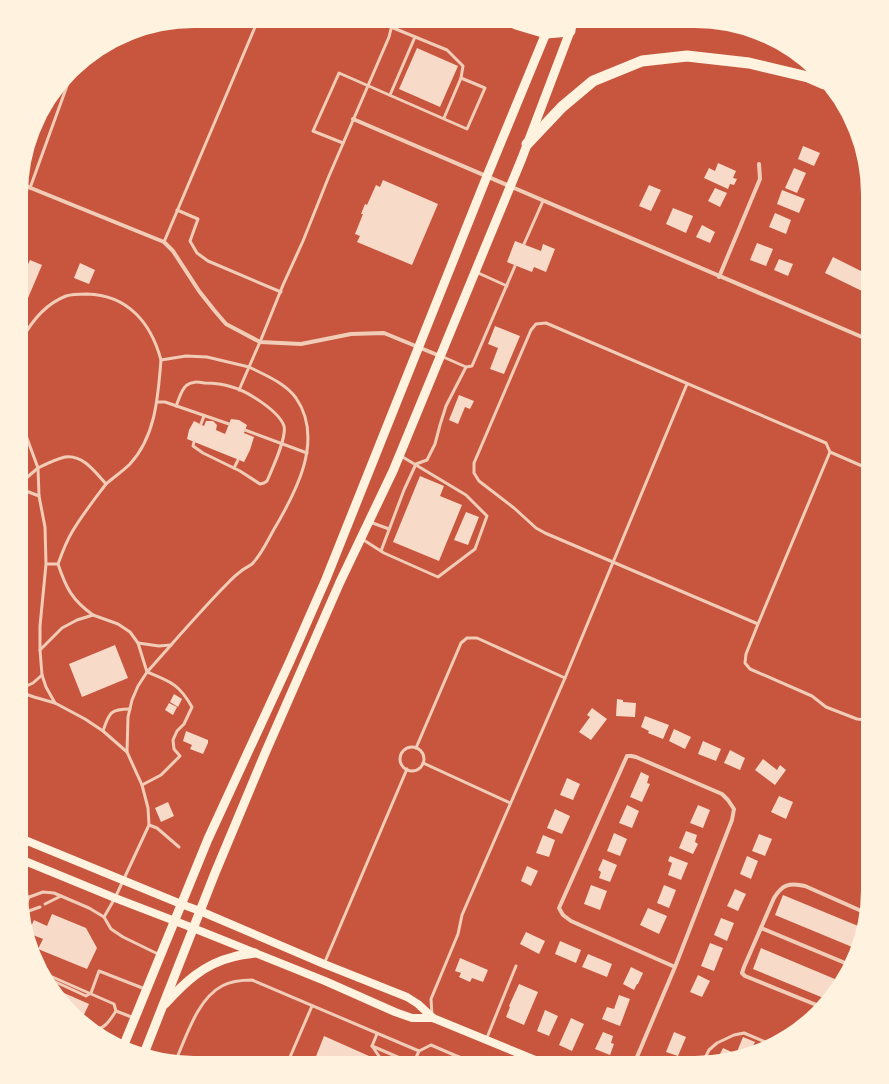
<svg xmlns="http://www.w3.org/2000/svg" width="889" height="1084" viewBox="0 0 889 1084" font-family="Quicksand,sans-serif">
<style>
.building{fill:#f7dbc8}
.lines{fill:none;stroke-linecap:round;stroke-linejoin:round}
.service{stroke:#f1ccb7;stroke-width:3}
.minor{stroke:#f1ccb7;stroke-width:4}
.secondary{stroke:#fff3e0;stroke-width:8}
.primary{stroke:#fff3e0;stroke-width:9}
.motorway{stroke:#fff3e0;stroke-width:11}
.rim{fill:none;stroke:#fff3e0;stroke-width:2}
</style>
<rect width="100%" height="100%" fill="#c8553d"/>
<g class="building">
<path d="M417,48L458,66L440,107L399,89Z"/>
<path d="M803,146L820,153L814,166L798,159Z"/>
<path d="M718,163L736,171L733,178L737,179L734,185L730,184L728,189L704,178L709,168L715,171Z"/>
<path d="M794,168L806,173L797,193L785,188Z"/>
<path d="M383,180L438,204L412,265L357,242L360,236L355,234L363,214H361L365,204L367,205L376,185L380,187Z"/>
<path d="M649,185L661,190L651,211L639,206Z"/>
<path d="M715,188L727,193L720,207L708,201Z"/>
<path d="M782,190L805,199L799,213L777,204Z"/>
<path d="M673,208L693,216L686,233L666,224Z"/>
<path d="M775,213L791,220L786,234L769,227Z"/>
<path d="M702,225L715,232L710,243L696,237Z"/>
<path d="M515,241L541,251L543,244L555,249L546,272L534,267L532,272L507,262Z"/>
<path d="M757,243L773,249L766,266L750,260Z"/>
<path d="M833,257L869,275V277L862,291L825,273Z"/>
<path d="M779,259L793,264L788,276L774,270Z"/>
<path d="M30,260L42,265L28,298L21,295V280Z"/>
<path d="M80,263L95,270L89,284L74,278Z"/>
<path d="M495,326L520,336L504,374L490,369L498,348L488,344Z"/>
<path d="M459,395L474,401L470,409L465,407L458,424L449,420Z"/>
<path d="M231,419L239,420L247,425L244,433L254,437L250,450L244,462L187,439L189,430L194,421L204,426L206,421H213L217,425L216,430L225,434Z"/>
<path d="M420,476L444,486L440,496L462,505L439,561L393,542Z"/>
<path d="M466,512L479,517L468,545L454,540Z"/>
<path d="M115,645L128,678L82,697L69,664Z"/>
<path d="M174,694L182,699L178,707L170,702Z"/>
<path d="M617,699L623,700V702L636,703L635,717L616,716Z"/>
<path d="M169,703L177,707L173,715L165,710Z"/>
<path d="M592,708L607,719L591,740L579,732L590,717L587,715Z"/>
<path d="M645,716L669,725L663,739L648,733L649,731L641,727Z"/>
<path d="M674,729L691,737L685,749L669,741Z"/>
<path d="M186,731L208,740V743L203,754L190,749L192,745L183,741Z"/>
<path d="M703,741L721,749L716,761L698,754Z"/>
<path d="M730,750L745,758L740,770L724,763Z"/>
<path d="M763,759L777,770L780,765L786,770L775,785L755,770Z"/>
<path d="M641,772L649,776L647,783L650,784L642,802L630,797Z"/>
<path d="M567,778L580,784L573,800L560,795Z"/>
<path d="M779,796L793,802L786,819L771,812Z"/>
<path d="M168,802L174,816L161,822L155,808Z"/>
<path d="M627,805L639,811L632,828L619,823Z"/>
<path d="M698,805L710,810L703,828L690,823Z"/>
<path d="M555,809L570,816L562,834L547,828Z"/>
<path d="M686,831L697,835L695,842L698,844L693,854L679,848Z"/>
<path d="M614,833L627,839L620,856L607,851Z"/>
<path d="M759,834L772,839L765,856L752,851Z"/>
<path d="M543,835L555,840L549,857L536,853Z"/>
<path d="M670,856L688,863L681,880L668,875L672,863L668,861Z"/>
<path d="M747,856L758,861L751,879L740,874Z"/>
<path d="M603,859L617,865L610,882L599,878L601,872L598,870Z"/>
<path d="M527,866L538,871L531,886L521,881Z"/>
<path d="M591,885L607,891L600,910L584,904Z"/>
<path d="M664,885L676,890L669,908L657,903Z"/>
<path d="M735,889L746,894L738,911L727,906Z"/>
<path d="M783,895L863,928L862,937L857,949L775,915Z"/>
<path d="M648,908L667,916L659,934L640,925Z"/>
<path d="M52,914L86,928L97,948L87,969L38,949L43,939L28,933L34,920L47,926Z"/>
<path d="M721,918L734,923L727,941L714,935Z"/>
<path d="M526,932L545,941L539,954L520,944Z"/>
<path d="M560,941L581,950L576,963L555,954Z"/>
<path d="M710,943L723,948L714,971L701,966Z"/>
<path d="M761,948L842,982L840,986L826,999L753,969Z"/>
<path d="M588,954L612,964L607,977L582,967Z"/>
<path d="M460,958L488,970L483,982L472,978L470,982L459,977L461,973L455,971Z"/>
<path d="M631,967L643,973L638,984H637L634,990L623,984Z"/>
<path d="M698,975L710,981L702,997L690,992Z"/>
<path d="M519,984L538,992L524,1025L506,1017L510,1007L509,1006Z"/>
<path d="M55,989L89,1004L82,1019Z"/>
<path d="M619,995L630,999L620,1026L602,1019L607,1007L614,1009Z"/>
<path d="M545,1010L558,1016L549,1036L537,1031Z"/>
<path d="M571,1018L584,1024L572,1051L559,1045Z"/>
<path d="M603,1032L613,1036L611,1043L614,1044L610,1055L595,1049Z"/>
<path d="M674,1032L686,1037L678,1056L666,1052Z"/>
<path d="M324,1036L387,1064H313Z"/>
<path d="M743,1037L755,1042L751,1050L717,1060L723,1048L736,1054Z"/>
<path d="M662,1058L676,1064H659Z"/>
</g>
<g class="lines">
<g class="service">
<path d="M391,27L447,50L463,66L461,78"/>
<path d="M390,95L415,37"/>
<path d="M343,143L313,131L339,73L467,129L485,88L461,78L444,118"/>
<path d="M30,188L72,72"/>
<path d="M177,210L198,219L190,241L197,253L208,261L281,292"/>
<path d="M164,242L258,20"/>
<path d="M524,244L543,201"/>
<path d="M476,272L507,286"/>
<path d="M21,341C31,322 45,304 66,296C72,294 81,294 87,294C128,295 151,323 161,360L186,356L207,357L249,367L239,390"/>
<path d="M441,356L466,367L472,366L515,266"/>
<path d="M158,402H165L229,424"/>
<path d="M176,406C179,400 181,389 187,385C192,381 198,382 205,383C214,383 223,384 232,387C247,391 279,411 284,426C287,438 272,469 267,481L264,483L260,484L240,471L203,453L193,446L194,442"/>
<path d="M201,424L204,416"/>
<path d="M245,430L307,453"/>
<path d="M830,452L869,469"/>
<path d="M234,468L238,460"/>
<path d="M21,481L24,480L38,468L21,422"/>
<path d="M106,484C114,477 123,471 130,464C156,436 158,396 161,360"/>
<path d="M21,489L39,496"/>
<path d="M370,522L389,529"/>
<path d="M362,539L384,553L438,577L475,549L487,516L466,495L401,456"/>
<path d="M381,551L404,490L416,464L427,460L435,444L440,425L446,406L466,367"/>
<path d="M58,564C66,588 72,600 93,615"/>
<path d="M758,624L545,533L536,528L514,508L479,481L474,473V463L531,330L536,324L546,323L826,443L830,452L758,624L746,654L745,663L750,669L812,696L826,707L857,719L866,720L869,717"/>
<path d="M138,643L159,646L171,645"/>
<path d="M40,650V626L46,564H58C62,553 66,542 72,532C82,515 94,500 106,484C96,473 83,454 65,457C56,459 46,464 38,468L39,496L45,527L46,564"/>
<path d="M20,689L33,683L42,675"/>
<path d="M20,692L34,697L55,703L85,719L103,731L127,752"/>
<path d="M55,703L46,687L42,675L40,650L62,628L77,620L93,615L118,624L130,632L138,643L147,672L138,686L132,700L128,717L127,752L142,785L148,808L149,825L115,898L104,917"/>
<path d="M103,731C109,713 110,709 130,709"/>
<circle cx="412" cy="759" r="12"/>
<path d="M416,748L461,643L467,638H477L565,678"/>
<path d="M423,763L510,803"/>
<path d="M142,785L161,775L180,756L174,749L173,740L177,731L184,724L192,707C179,684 171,682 147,672C172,644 196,616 222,589C228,583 233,577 240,572C243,569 248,567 252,564C261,555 267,542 273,531C295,494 325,440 296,398C285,383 265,375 249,367L260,342L283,285L303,241L329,176L389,37L393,21"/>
<path d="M149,825L157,828L179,847"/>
<path d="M21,898L24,899L43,892L54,893L89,908L104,917L111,929L123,937L160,955"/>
<path d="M45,904L61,896"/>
<path d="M23,912L29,897"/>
<path d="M23,913L40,907"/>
<path d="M324,964L407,769"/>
<path d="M41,972L114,1004L116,1011L134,1018"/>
<path d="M44,978H47L86,996L91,993L99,971L145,989"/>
<path d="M432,1015L431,999L458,934L462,915L565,678L687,384"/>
<path d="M92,1029C104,1031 110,1020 116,1011"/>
<path d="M377,1034L372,1046L381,1059"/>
<path d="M486,1040L516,966"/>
<path d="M372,1046L400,1058L403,1064"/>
<path d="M175,1062C186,1038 197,999 222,986C231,981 242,980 252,980L419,1051"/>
<path d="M287,1064L312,1006"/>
<path d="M413,1064L419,1051L431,1045L475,1064"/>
<path d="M456,1064L459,1057"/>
<path d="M702,1064L709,1050L717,1043L734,1035L744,1033L770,1044"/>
</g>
<g class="minor">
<path d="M353,119L869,340"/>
<path d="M21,184L164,242L173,251L199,291L214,310L226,324L260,342L301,344L351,334L384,333L440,356"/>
<path d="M719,277L760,179L759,164"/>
<path d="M761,928L850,965"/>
<path d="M819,1006L750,978L745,976L742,973L744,967L774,898C782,885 789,882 805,886L866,913"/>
<path d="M634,1064L675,967L732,820L734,809L728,800L722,794L636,757L631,756H627L559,908L563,915L571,921L675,967"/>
</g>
<g class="secondary">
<path d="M20,838L181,904L200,911L324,964L407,997L418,1004L433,1018"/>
<path d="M20,859L115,898L193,928L325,981L395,1012L412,1018H433L545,1064"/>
</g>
<g class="primary">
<path d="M165,1004C185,982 204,964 233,957C240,955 247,954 255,953"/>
<path d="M123,1047L208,839L290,661L326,579L487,176L551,21"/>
<path d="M143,1056L215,873L266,751L340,582L393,471L522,158L574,21"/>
</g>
<g class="motorway">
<path d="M511,21L516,24L546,33L570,31"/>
<path d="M527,144L562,107L593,81L642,61L687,56L749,63L808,77L824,84"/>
</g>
</g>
<path d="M0 0H889V1084H0ZM194 27H695A167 167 0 0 1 862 194V890A167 167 0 0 1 695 1057H194A167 167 0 0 1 27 890V194A167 167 0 0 1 194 27Z" fill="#fff3e0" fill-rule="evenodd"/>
<path class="rim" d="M194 27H695A167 167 0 0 1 862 194V890A167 167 0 0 1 695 1057H194A167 167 0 0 1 27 890V194A167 167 0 0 1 194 27Z"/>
</svg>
